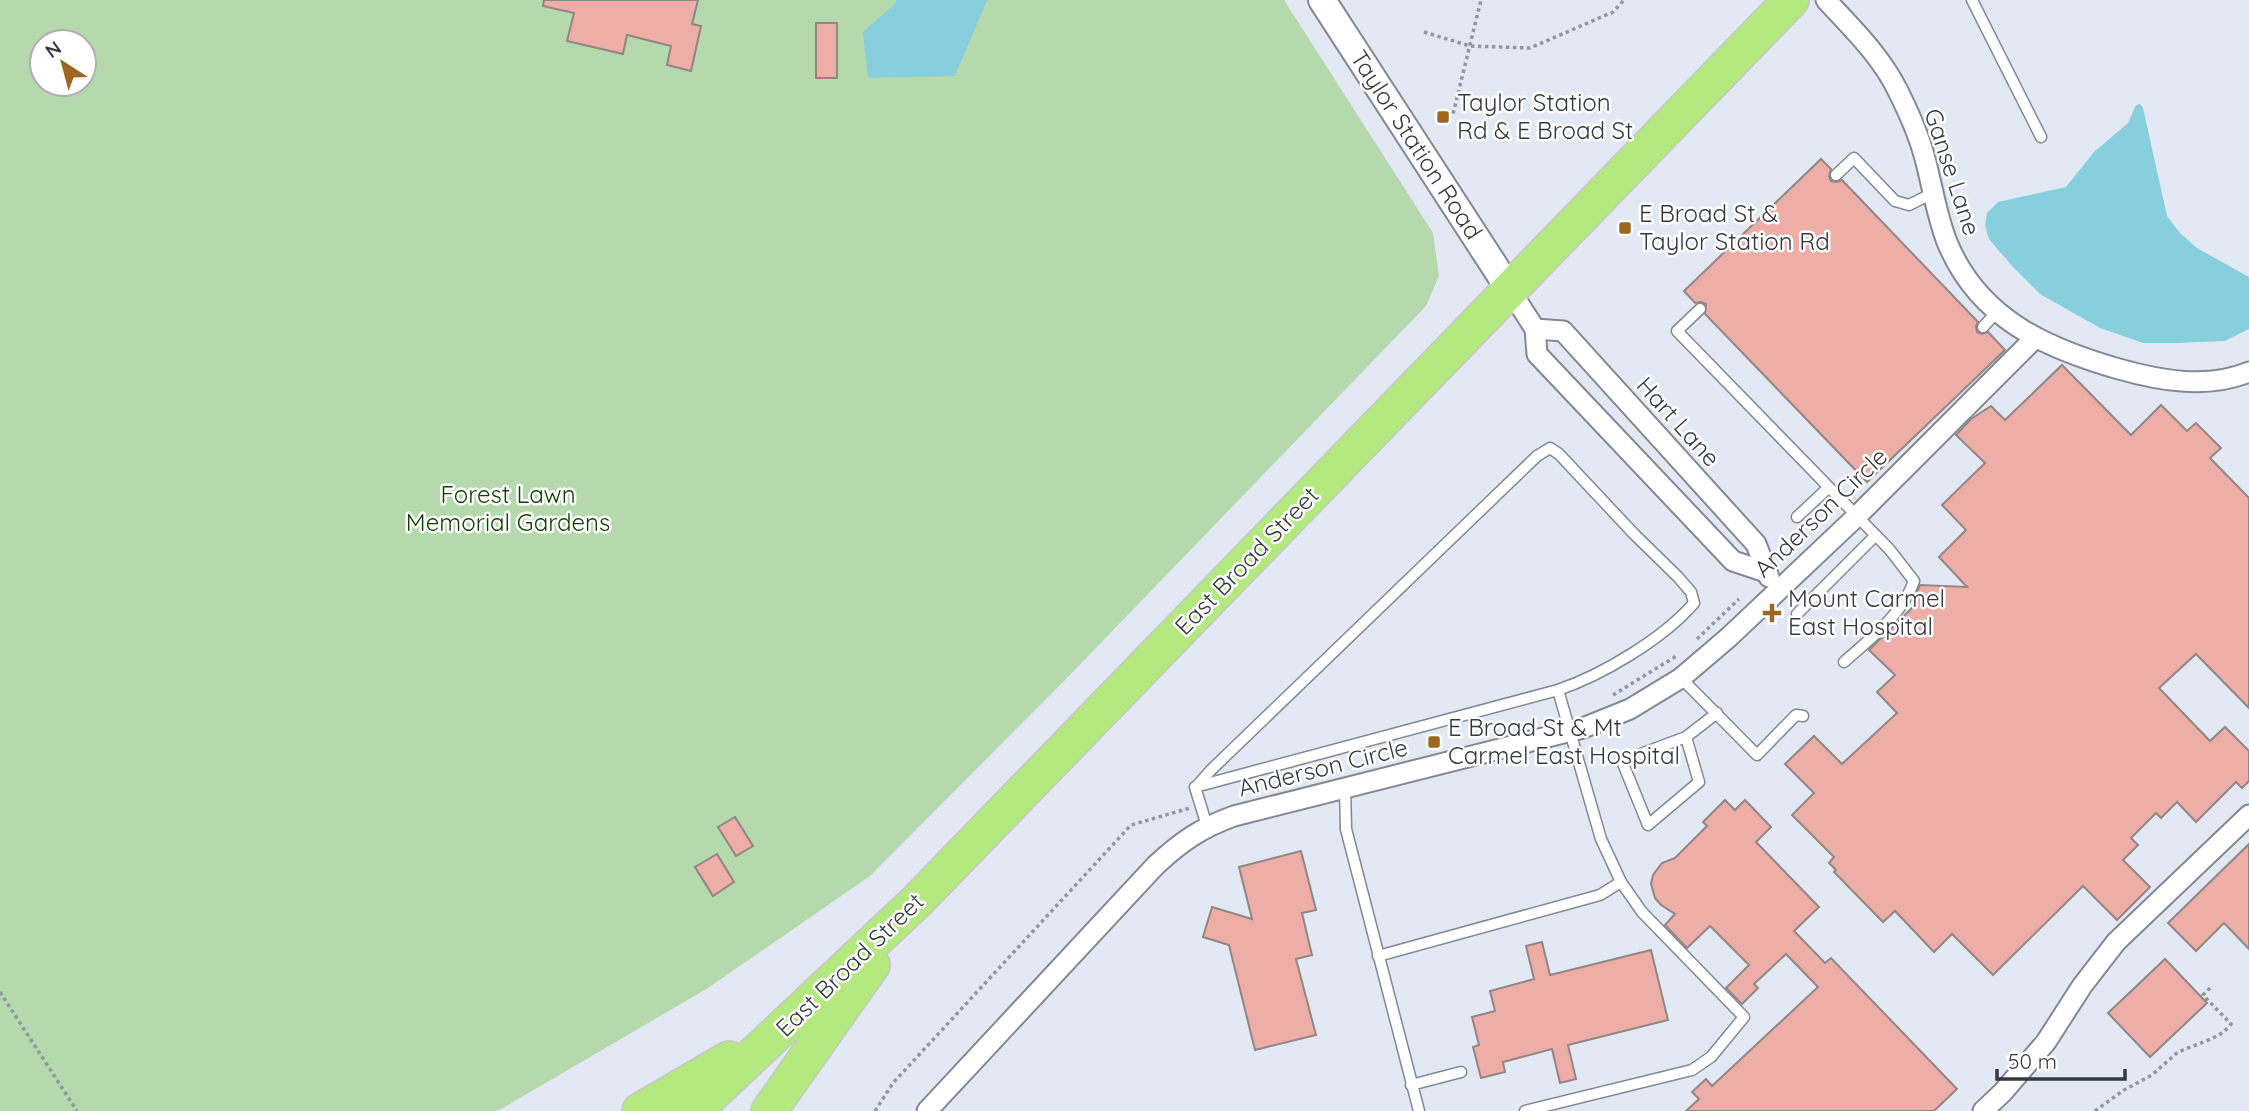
<svg xmlns="http://www.w3.org/2000/svg" width="2249" height="1111" viewBox="0 0 2249 1111" font-family="Quicksand,sans-serif">
<style>
.green{fill:#b5d8ac;fill-rule:evenodd}
.water{fill:#88cfde}
.building{fill:#ecaea7;stroke:#938684;stroke-width:2}
.lines{fill:none;stroke-linecap:round;stroke-linejoin:round}
.lane-casing{stroke:#838993;stroke-width:13}
.street-casing{stroke:#838993;stroke-width:23}
.secondary-casing{stroke:#838993;stroke-width:30}
.highway-casing{stroke:#c7c7c8;stroke-width:38}
.path{stroke:#93979f;stroke-width:3.5;stroke-dasharray:3.5 3.5;stroke-linecap:butt}
.lane{stroke:#fff;stroke-width:10}
.street{stroke:#fff;stroke-width:19}
.secondary{stroke:#fff;stroke-width:26}
.highway{stroke:#b3e97e;stroke-width:35}
.poi-dot{fill:#9e6623;stroke:#fff;stroke-width:2.5}
.labels{text-anchor:middle;stroke-width:5;stroke-linejoin:round;paint-order:stroke}
.poi-label{font-size:24px;fill:#36383c;stroke:#fff;text-anchor:start}
.street-label{font-size:24px;fill:#36383c;stroke:#fff}
.park-label{font-size:24px;fill:#113f00;stroke:#fff}
</style>
<rect width="100%" height="100%" fill="#e3e9f4"/>
<path class="green" d="M0,0H1284L1433,233L1439,276L1426,306L1064,681L870,876L708,988L503,1108L496,1111H0ZM42,42H84V84H42Z"/>
<g class="water">
<path d="M896,0H987L955,76L868,78L863,32L896,3Z"/>
<path d="M2140,104L2143,108L2167,216L2180,233L2197,248L2249,277V329L2225,341L2177,343H2143L2100,328L2040,294L2013,267L1989,239L1985,226L1987,213L1998,202L2066,187L2094,152L2128,123L2136,105Z"/>
</g>
<g class="building">
<path d="M544,0H698L692,24L701,26L691,71L667,65L671,46L627,35L623,54L567,41L574,13L543,6Z"/>
<rect x="816" y="23" width="21" height="55"/>
<path d="M1821,159L1831,169L1829,176L1831,181L1837,182L1842,180L1978,322L1976,326L1977,332L1982,334L1988,332L2005,350L1867,482L1705,314L1706,304L1701,302L1695,303L1684,291Z"/>
<path d="M2062,365L2131,435L2161,405L2187,431L2196,423L2221,448L2210,458L2249,498V708L2196,654L2159,688L2210,741L2225,727L2249,751V781L2242,788L2236,782L2196,822L2177,802L2161,818L2156,813L2131,838L2138,845L2123,860L2150,887L2117,920L2083,886L1993,975L1952,934L1934,952L1895,911L1883,922L1834,872L1836,870L1829,863L1834,857L1792,815L1814,793L1785,764L1814,736L1842,764L1897,713L1877,692L1895,675L1869,650L1916,604V595L1920,585L1967,587L1939,557L1966,530L1942,505L1985,463L1956,435L1971,419L1991,406L2005,420Z"/>
<path d="M1725,800L1735,810L1745,800L1771,827L1756,842L1819,907L1794,931L1825,963L1831,958L1957,1089L1934,1111H1686L1699,1099L1692,1092L1706,1079L1712,1086L1818,987L1786,954L1754,984L1758,988L1742,1004L1726,988L1749,965L1710,926L1687,948L1665,925L1675,914L1661,905L1655,898L1651,884L1653,875L1662,863L1675,858L1707,826L1703,822Z"/>
<path d="M735,817L753,846L736,856L718,827Z"/>
<path d="M2249,844V949L2224,923L2196,951L2168,923Z"/>
<path d="M1301,851L1316,910L1302,913L1312,955L1296,959L1316,1035L1255,1050L1229,945L1203,937L1212,907L1252,919L1239,867Z"/>
<path d="M717,854L734,882L713,896L695,867Z"/>
<path d="M1542,942L1550,975L1651,950L1668,1020L1568,1045L1576,1079L1560,1083L1552,1049L1503,1062L1505,1072L1481,1078L1473,1047L1479,1045L1472,1017L1495,1011L1490,991L1534,979L1526,946Z"/>
<path d="M2165,959L2207,1003L2150,1057L2108,1013Z"/>
</g>
<g class="lines">
<defs>
<g id="lane">
<path d="M1972,0L2041,137"/>
<path d="M1836,175L1854,158L1895,201L1909,205L1933,193"/>
<path d="M1700,309L1677,331L1890,550L1914,581C1902,615 1871,638 1844,662"/>
<path d="M1983,327L1997,312"/>
<path d="M1797,517L1828,488"/>
<path d="M1797,614L1875,536"/>
<path d="M1681,678L1757,755L1796,715L1803,716"/>
<path d="M1686,737L1699,782L1648,825L1622,761L1686,737L1717,713"/>
<path d="M1196,787L1211,770L1537,456L1550,448L1559,454L1634,534L1678,577L1691,592L1694,603C1663,639 1602,675 1558,690"/>
<path d="M1345,788L1346,829L1419,1111"/>
<path d="M1207,826L1195,787L1558,690L1601,839L1621,882L1642,912L1744,1017L1711,1057L1692,1070L1525,1111"/>
<path d="M1378,956L1600,895L1621,882"/>
<path d="M1411,1085L1461,1072"/>
</g>
<g id="street">
<path d="M1826,0C1852,28 1881,56 1898,91C1908,111 1918,133 1924,155C1932,183 1936,214 1947,242C1978,318 2045,348 2119,369C2161,381 2208,389 2249,372"/>
<path d="M1510,290L1535,329L1537,354L1733,561L1766,572"/>
<path d="M1535,329L1563,331L1756,544L1769,577"/>
<path d="M927,1111L1156,865C1182,841 1201,828 1234,816L1583,728L1630,709L1681,678L1729,637L1856,517L2035,338"/>
<path d="M1983,1111L2003,1092L2046,1042L2082,986L2116,942L2249,815"/>
</g>
<path id="secondary" d="M1322,0L1510,290"/>
<g id="highway">
<path d="M640,1111L729,1059"/>
<path d="M694,1111L917,901L1791,0"/>
<path d="M769,1111L872,965"/>
</g>
</defs>
<use href="#lane" class="lane-casing"/>
<use href="#street" class="street-casing"/>
<use href="#secondary" class="secondary-casing"/>
<use href="#highway" class="highway-casing"/>
<g class="path">
<path d="M1424,32L1470,46L1530,48L1613,12L1624,0"/>
<path d="M1442,122L1453,114L1481,0"/>
<path d="M1697,639L1739,599"/>
<path d="M1613,695L1678,655"/>
<path d="M0,992L77,1111"/>
<path d="M875,1111L893,1083L1131,825L1190,808"/>
<path d="M2095,1111L2124,1090L2152,1075L2178,1052L2211,1039L2224,1032L2231,1024L2203,995L2212,986"/>
</g>
<use href="#lane" class="lane"/>
<use href="#street" class="street"/>
<use href="#secondary" class="secondary"/>
<use href="#highway" class="highway"/>
</g>
<g class="poi-dot">
<rect x="1436" y="110" width="14" height="14" rx="3.5"/>
<rect x="1618" y="221" width="14" height="14" rx="3.5"/>
<path d="M1768.5 602.5h7v7h7v7h-7v7h-7v-7h-7v-7h7z"/>
<rect x="1427" y="735" width="14" height="14" rx="3.5"/>
</g>
<g class="labels">
<g class="poi-label">
<text x="1457" y="111">Taylor Station<tspan x="1457" dy="28">Rd &amp; E Broad St</tspan></text>
<text x="1639" y="222">E Broad St &amp;<tspan x="1639" dy="28">Taylor Station Rd</tspan></text>
<text x="1788" y="607">Mount Carmel<tspan x="1788" dy="28">East Hospital</tspan></text>
<text x="1448" y="736">E Broad St &amp; Mt<tspan x="1448" dy="28">Carmel East Hospital</tspan></text>
</g>
<g class="street-label">
<text transform="translate(1416 145) rotate(57)" y="8">Taylor Station Road</text>
<text transform="translate(1952 172) rotate(72)" y="8">Ganse Lane</text>
<text transform="translate(1678 422) rotate(48)" y="8">Hart Lane</text>
<text transform="translate(1821 513) rotate(-44)" y="8">Anderson Circle</text>
<text transform="translate(1247 561) rotate(-46)" y="8">East Broad Street</text>
<text transform="translate(1323 768) rotate(-14)" y="8">Anderson Circle</text>
<text transform="translate(850 965) rotate(-44)" y="8">East Broad Street</text>
</g>
<g class="park-label">
<text x="508" y="503">Forest Lawn<tspan x="508" dy="28">Memorial Gardens</tspan></text>
</g>
</g>
<g transform="translate(63 63) rotate(324)"><circle r="33" fill="#ffffff" stroke="#afafb1" stroke-width="2"/>
<path d="M0-5L12 26L0 18L-12 26Z" fill="#9e6623"/>
<text y="-10" font-size="19" font-weight="bold" text-anchor="middle" fill="#36383c">N</text>
</g>
<path d="M1997 1069v10h128v-10" fill="none" stroke="#36383c" stroke-width="3.5"/>
<text x="2008" y="1069" font-size="21" fill="#36383c" stroke="#ffffff" stroke-width="5" paint-order="stroke">50 m</text>
</svg>
